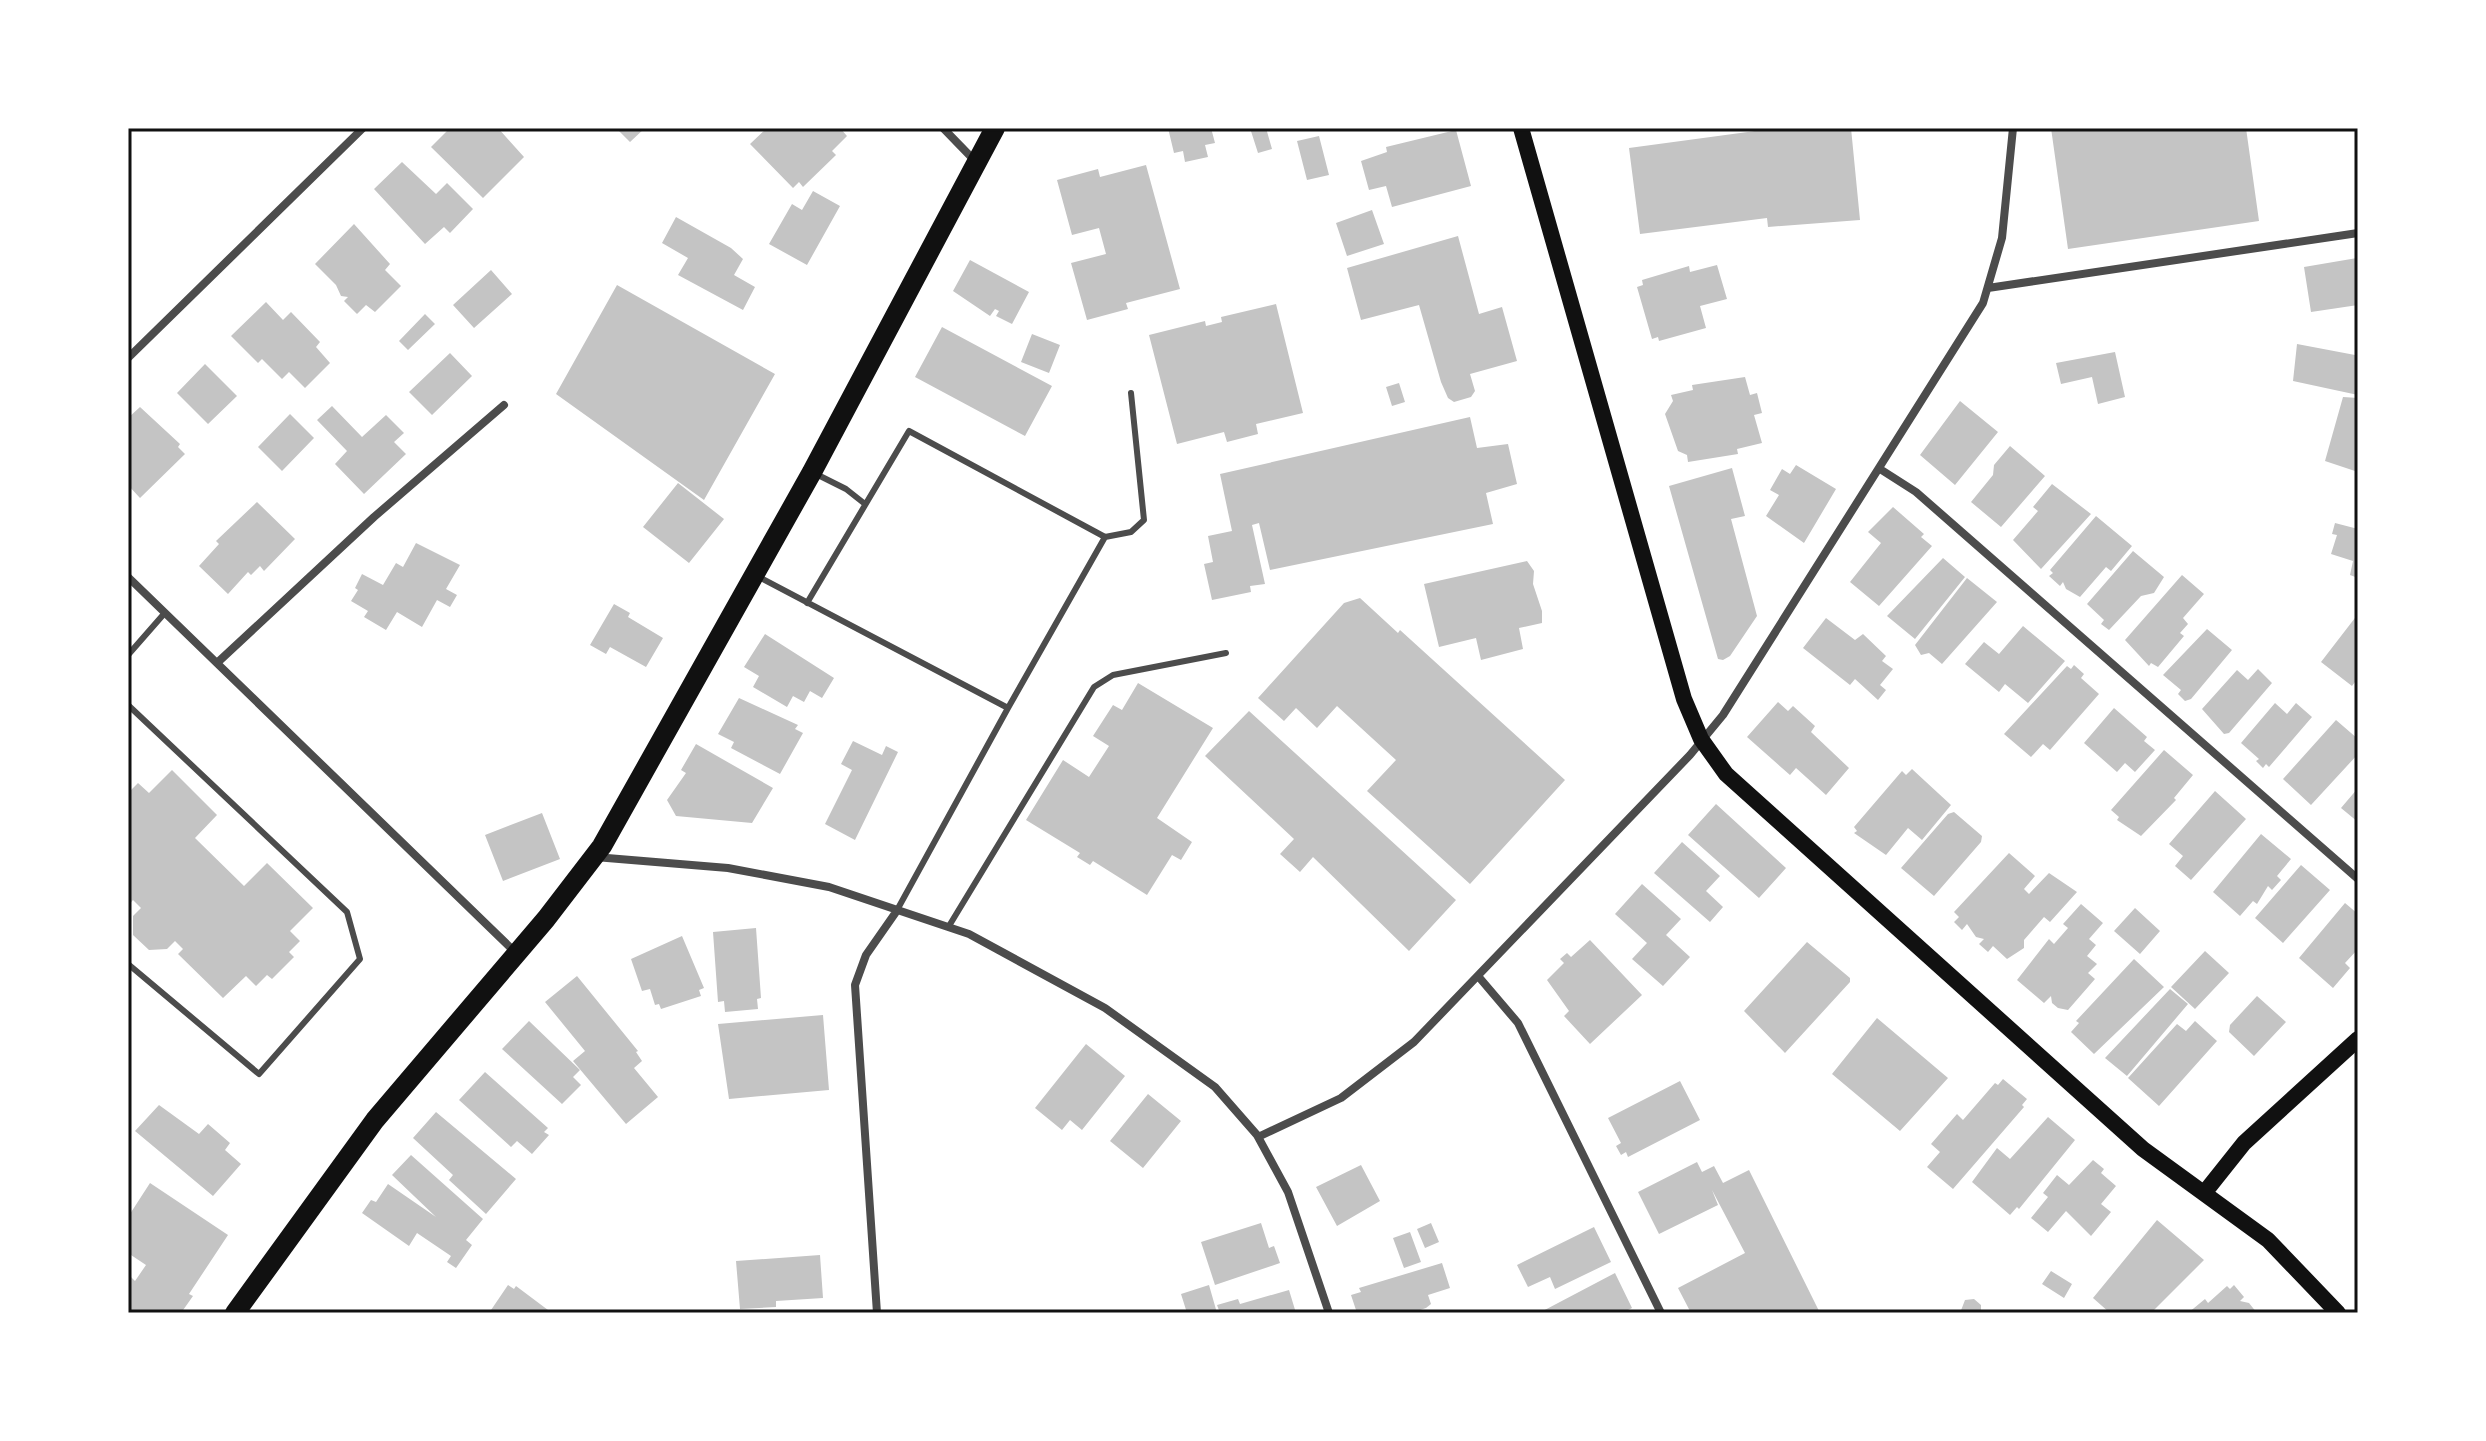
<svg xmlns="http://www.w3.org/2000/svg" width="2486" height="1441" viewBox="0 0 2486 1441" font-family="'Nunito Sans',sans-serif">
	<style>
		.building { fill: #c4c4c4 }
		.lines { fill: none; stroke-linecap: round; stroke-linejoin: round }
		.service { stroke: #4c4c4c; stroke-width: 6 }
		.minor { stroke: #4c4c4c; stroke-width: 8 }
		.secondary { stroke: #111; stroke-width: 16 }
		.primary { stroke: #111; stroke-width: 20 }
		.neatline { fill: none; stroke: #111; stroke-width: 3 }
	</style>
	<rect width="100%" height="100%" fill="#fff"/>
	<path class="building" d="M450 128H498L524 157 483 198 431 147Z
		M616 128H645L630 142Z
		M767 128H840L847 136 832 151 836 155 803 187 799 182 793 188 750 144Z
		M1168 128H1211L1215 143 1205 145 1208 157 1185 162 1183 151 1174 153Z
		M1250 128H1266L1272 149 1258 153Z
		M1755 128H1851L1860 220 1768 227 1767 218 1640 234 1629 148 1755 131Z
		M2051 128H2246L2259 221 2068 249Z
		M1456 130 1471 186 1392 207 1386 186 1369 190 1361 161 1387 152 1386 147Z
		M1319 136 1329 175 1307 180 1297 141Z
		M402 162 436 194 447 183 473 209 450 233 444 227 425 244 374 189Z
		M1146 165 1180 289 1126 303 1128 309 1087 320 1071 263 1106 254 1099 228 1072 235 1057 180 1098 169 1100 177Z
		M813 191 840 206 807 265 769 244 792 204 802 210Z
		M1372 210 1384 244 1347 256 1336 223Z
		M676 217 731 248 743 259 734 275 755 287 743 310 678 275 688 258 662 243Z
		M354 224 390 264 385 270 401 286 375 312 366 305 357 314 344 301 348 297 341 296 336 285 315 264Z
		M1458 236 1479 314 1502 307 1517 361 1470 374 1475 391 1471 397 1454 402 1448 398 1441 382 1419 305 1361 320 1347 268Z
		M2357 258 2358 305 2311 312 2304 267Z
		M970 260 1029 292 1012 324 996 316 999 311 995 309 990 316 953 291Z
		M1717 265 1727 299 1700 306 1706 328 1659 341 1658 337 1652 339 1637 287 1643 285 1642 280 1689 266 1690 272Z
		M491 270 512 294 474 328 453 305Z
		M617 285 775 374 704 500 556 394Z
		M266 302 283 320 291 312 320 342 316 347 330 363 305 388 289 372 282 379 262 359 258 363 231 336Z
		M1276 304 1303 413 1256 424 1258 434 1227 442 1224 432 1177 444 1149 335 1205 321 1206 326 1222 322 1221 317Z
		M425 314 435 324 408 350 399 341Z
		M942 327 1052 386 1025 436 915 377Z
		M1032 334 1060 345 1049 373 1021 362Z
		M2297 344 2355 355 2358 346V395L2293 381Z
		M2115 352 2125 397 2098 404 2092 377 2061 384 2056 363Z
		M450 353 472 376 432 415 409 392Z
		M205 364 237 396 208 424 177 393Z
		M1745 377 1750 395 1757 393 1762 413 1754 415 1762 443 1737 449 1738 454 1688 462 1687 455 1678 451 1665 414 1673 401 1671 395 1693 390 1692 385Z
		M1399 383 1405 402 1392 406 1386 387Z
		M2343 397 2358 398V472L2325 461Z
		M1960 401 1998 432 1955 485 1920 455Z
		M332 406 362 437 386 415 404 433 394 442 406 454 364 494 335 464 347 451 317 420Z
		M140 407 180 444 178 447 185 454 140 498 128 485V418Z
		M290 414 314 438 282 471 258 447Z
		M1470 417 1477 448 1508 444 1517 484 1486 493 1493 524 1270 570 1259 523 1252 525 1265 584 1250 586 1251 592 1212 600 1204 564 1213 562 1208 536 1232 531 1220 474Z
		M2010 446 2045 476 2001 527 1971 502 1993 475 1994 465Z
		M1796 465 1836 489 1804 543 1766 516 1779 495 1770 490 1782 469 1790 474Z
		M1732 468 1745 516 1731 519 1757 616 1730 656 1723 660 1718 659 1669 486Z
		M678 483 724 519 689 563 643 527Z
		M2052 484 2091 514 2041 569 2013 540 2038 511 2033 507Z
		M257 502 295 539 264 571 260 566 251 575 248 572 228 594 199 566 219 544 216 541Z
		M1893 507 1924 534 1921 537 1932 546 1879 606 1850 582 1881 543 1868 532Z
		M2096 516 2132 546 2111 571 2106 567 2080 597 2066 589 2063 582 2060 586 2049 576 2053 573 2050 570Z
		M2335 523 2358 529V578L2350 575 2353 561 2331 554 2337 535 2332 534Z
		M416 543 460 565 446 589 457 595 450 607 437 600 422 627 397 612 386 630 364 617 368 611 351 601 358 590 355 588 362 574 383 585 396 563 403 567Z
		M2133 551 2164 577 2154 593 2141 596 2109 630 2101 624 2104 620 2087 604Z
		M1943 558 1965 577 1915 639 1887 616Z
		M1527 561 1534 571 1533 584 1542 611V623L1519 628 1523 649 1481 660 1476 638 1439 647 1424 584Z
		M2182 575 2204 594 2183 618 2188 624 2180 633 2184 636 2158 667 2151 663 2149 666 2125 640Z
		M1967 578 1997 602 1942 664 1929 653 1921 655 1915 645Z
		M1360 598 1398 633 1400 630 1565 780 1470 884 1367 791 1396 760 1337 706 1317 728 1296 708 1284 721 1258 698 1344 603Z
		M614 604 630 613 628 617 663 638 646 667 610 647 606 654 590 645Z
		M2358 614V678L2352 686 2321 662Z
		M1826 618 1855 640 1863 634 1886 656 1882 661 1893 669 1880 685 1886 690 1878 700 1855 679 1850 685 1803 648Z
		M2023 626 2065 661 2028 703 2005 684 1999 692 1965 664 1984 642 1999 654Z
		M2207 629 2232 650 2191 699 2185 701 2178 694 2181 690 2163 675Z
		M765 634 834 678 822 698 810 691 804 702 793 696 787 707 753 687 759 676 744 667Z
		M2074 665 2084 674 2081 678 2099 694 2050 750 2043 744 2031 757 2004 734 2067 666 2071 669Z
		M2258 669 2272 683 2229 733 2224 734 2202 709 2237 670 2248 680Z
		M1138 683 1213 728 1157 818 1192 842 1181 860 1172 855 1147 895 1093 861 1090 865 1077 857 1080 853 1026 820 1063 760 1089 777 1109 746 1093 736 1113 705 1122 710Z
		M739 698 798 725 795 729 803 733 780 774 731 748 734 742 718 734Z
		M1778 702 1788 711 1793 706 1815 726 1811 732 1849 768 1826 795 1796 768 1790 775 1747 737Z
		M2275 703 2287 714 2296 703 2312 717 2269 767 2266 764 2263 768 2256 761 2259 759 2241 743Z
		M2114 708 2147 737 2144 741 2155 750 2135 772 2125 763 2117 772 2084 743Z
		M1249 711 1456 900 1409 951 1313 857 1300 872 1280 854 1294 839 1205 756Z
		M2336 720 2358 739V754L2311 805 2283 779Z
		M853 741 882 755 886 746 898 752 855 840 825 824 852 770 841 764Z
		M696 744 773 788 752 823 676 816 667 800 686 773 681 770Z
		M2164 750 2193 775 2174 798 2176 800 2141 836 2117 820 2119 817 2111 810Z
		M1912 769 1951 805 1922 840 1908 828 1886 855 1854 833 1857 831 1854 827 1902 771 1906 775Z
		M172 770 217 815 195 838 244 886 267 863 313 908 290 931 300 941 289 952 294 957 272 979 267 975 256 986 246 976 223 998 178 954 183 949 175 941 167 949 149 950 133 935V916L141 908 133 900 128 906V793L138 783 149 793Z
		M2358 788V822L2341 808Z
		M2215 791 2246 819 2191 880 2175 866 2183 856 2169 844Z
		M1716 804 1786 868 1759 898 1688 835Z
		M1954 812 1982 836 1981 842 1934 896 1901 868 1948 814Z
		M542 813 560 859 503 881 485 835Z
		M2261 834 2291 859 2277 876 2281 880 2272 890 2268 886 2257 904 2253 901 2240 916 2213 892Z
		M1682 842 1720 876 1706 891 1723 907 1710 922 1654 873Z
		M2009 853 2035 876 2024 889 2029 894 2049 873 2077 892 2050 922 2044 917 2024 940V948L2007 959 1993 946 1988 952 1979 944 1984 939 1976 937 1967 924 1962 930 1954 922 1959 917 1954 912Z
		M2301 865 2330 890 2283 943 2255 918Z
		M1642 884 1681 919 1666 935 1690 957 1663 986 1632 959 1647 943 1615 914Z
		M2345 903 2358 914V949L2345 963 2350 968 2333 988 2299 958Z
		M2081 904 2103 923 2089 939 2096 945 2087 956 2097 964 2088 973 2095 979 2068 1010 2058 1008 2052 1003 2051 996 2044 1003 2017 980 2049 939 2054 944 2068 928 2063 924Z
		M2135 908 2160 931 2140 954 2114 931Z
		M756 928 761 998 757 999 758 1009 725 1012 724 1001 718 1002 713 932Z
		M682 936 704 988 699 990 701 996 661 1009 659 1004 655 1005 650 989 642 991 631 959Z
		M1590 940 1642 995 1590 1044 1564 1016 1569 1011 1547 980 1564 963 1560 959 1567 953 1571 957Z
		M1807 942 1850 978V982L1785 1053 1744 1011Z
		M2205 951 2229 973 2195 1009 2171 987Z
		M2134 959 2164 987 2094 1054 2071 1032 2079 1023 2076 1021Z
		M577 976 638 1051 636 1052 642 1061 634 1068 658 1097 626 1124 573 1061 585 1051 545 1002Z
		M2170 989 2188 1004 2127 1076 2105 1058Z
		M2257 996 2286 1022 2254 1056 2229 1032 2230 1025Z
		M823 1015 829 1090 729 1099 718 1024Z
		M1877 1018 1948 1078 1900 1131 1832 1074Z
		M529 1021 580 1070 573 1077 581 1085 562 1104 502 1049Z
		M2195 1021 2217 1041 2159 1106 2128 1078 2177 1024 2186 1031Z
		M1086 1044 1125 1076 1082 1130 1070 1120 1062 1130 1035 1108Z
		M485 1072 548 1128 544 1132 549 1135 532 1154 517 1141 511 1147 459 1100Z
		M2003 1079 2027 1099 2022 1105 2024 1107 1953 1189 1927 1167 1940 1152 1931 1144 1957 1114 1963 1120 1995 1083 1998 1085Z
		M1680 1081 1700 1120 1628 1157 1626 1152 1621 1155 1616 1146 1621 1143 1608 1118Z
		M1148 1094 1181 1121 1143 1168 1110 1141Z
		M159 1105 199 1134 208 1124 230 1143 225 1150 241 1164 213 1196 135 1131Z
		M436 1112 516 1179 486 1214 449 1180 453 1175 413 1138Z
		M2048 1117 2075 1140 2019 1209 2017 1207 2010 1215 1972 1182 1997 1148 2010 1159Z
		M411 1155 483 1219 466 1240 472 1245 456 1268 447 1262 451 1256 417 1233 409 1246 362 1213 371 1200 376 1202 388 1184 436 1217 392 1175Z
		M2093 1160 2104 1169 2101 1173 2116 1186 2101 1204 2111 1212 2091 1236 2066 1211 2048 1232 2031 1218 2048 1197 2043 1193 2057 1175 2069 1185Z
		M1697 1162 1702 1172 1714 1166 1723 1183 1749 1170 1820 1313H1691L1678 1288 1745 1253 1712 1190 1718 1205 1659 1234 1638 1192Z
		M1361 1165 1380 1201 1337 1226 1316 1187Z
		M150 1183 228 1235 189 1294 193 1296 181 1313H128V1274L135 1281 146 1265 128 1253V1217Z
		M2157 1220 2204 1260 2152 1312 2110 1313 2093 1298Z
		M1261 1223 1269 1248 1274 1246 1280 1263 1215 1285 1201 1242Z
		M1431 1223 1439 1242 1425 1248 1417 1229Z
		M1594 1227 1611 1262 1555 1289 1550 1277 1528 1287 1517 1265Z
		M1410 1232 1421 1262 1404 1268 1393 1238Z
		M820 1255 823 1298 776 1301V1307L740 1309 736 1261Z
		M1442 1263 1450 1288 1428 1295 1431 1304 1426 1308 1411 1313H1357L1351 1295 1361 1292 1359 1288Z
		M2051 1271 2072 1284 2064 1298 2042 1284Z
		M1615 1273 1632 1308 1622 1313H1539Z
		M508 1285 514 1289 516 1286 552 1313H489Z
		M1209 1285 1217 1313H1187L1181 1294Z
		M2234 1285 2244 1297 2240 1301 2249 1303 2257 1313H2188L2205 1299 2208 1303 2227 1286 2230 1289Z
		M1289 1290 1296 1313H1220L1217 1305 1238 1299 1240 1304Z
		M1974 1299 1981 1305V1313H1960L1965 1300Z"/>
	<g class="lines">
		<path class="service" d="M814 473 846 489 865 504
			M757 576 1008 708 1105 537
			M807 603 909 431 1105 537 1131 532 1144 520 1131 393
			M128 655 163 615
			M128 705 347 912 360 959 259 1074 128 964
			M896 912 1008 708
			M949 926 1094 687 1113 675 1226 653"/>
		<path class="minor" d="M943 128 976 162
			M1988 288 2358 233
			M128 358 363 128
			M1880 469 1916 492 2358 879
			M128 577 515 952
			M217 663 374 517 504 405
			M595 857 728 868 829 887 969 934 1105 1008 1215 1087 1257 1135 1288 1192 1329 1313
			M1478 976 1518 1023 1661 1313
			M1258 1137 1341 1098 1414 1042 1690 755 1723 715 1983 303 2002 238 2013 128
			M877 1313 855 985 866 955 896 912"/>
		<path class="secondary" d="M1521 128 1684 699 1701 739 1726 774 2143 1149 2268 1240 2338 1313
			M2205 1192 2244 1143 2358 1039"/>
		<path class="primary" d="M235 1313 375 1120 546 919 602 846 812 472 995 128"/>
	</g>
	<rect width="2486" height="1441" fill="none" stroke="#ffffff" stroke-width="260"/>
	<rect x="130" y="130" width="2226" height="1181" class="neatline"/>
</svg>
